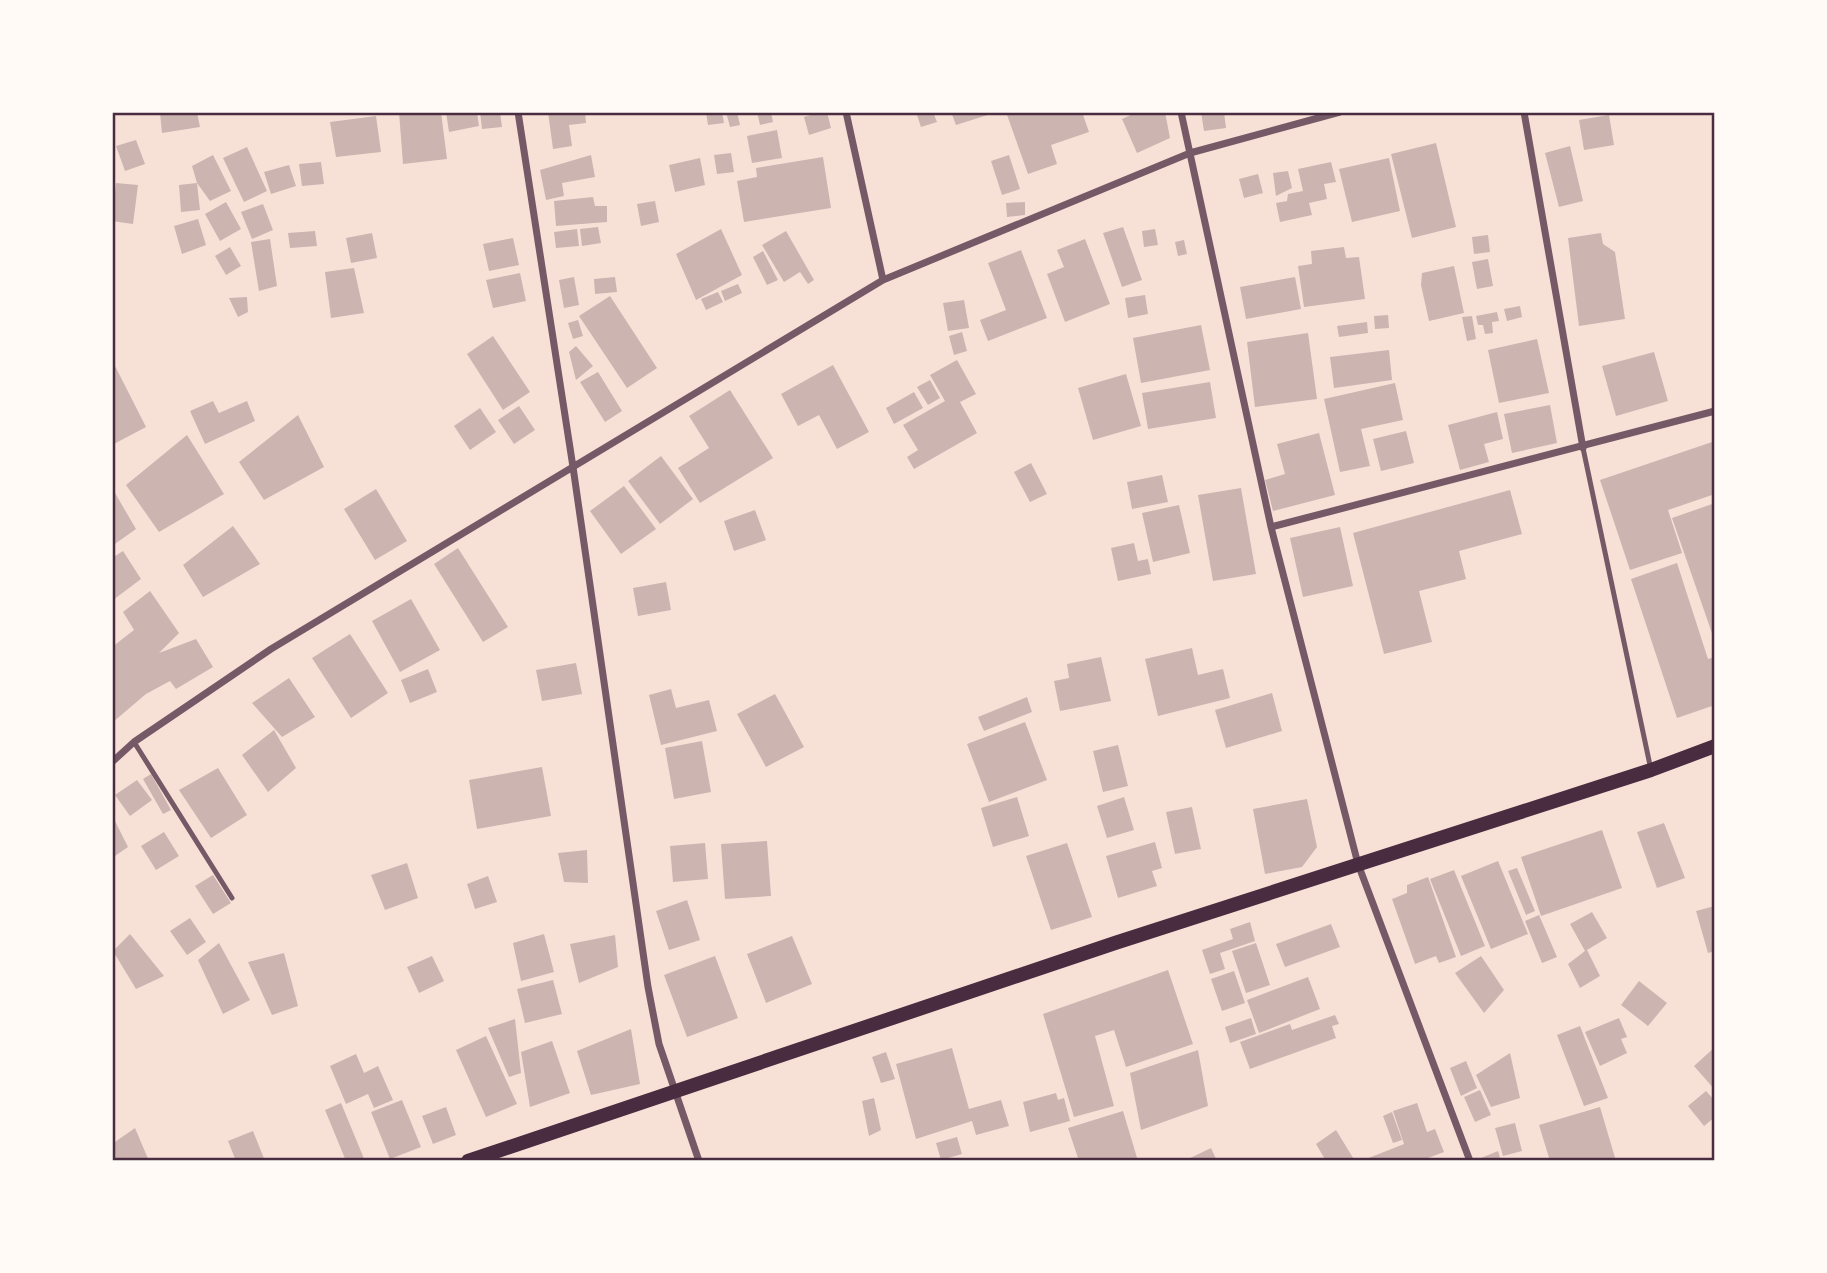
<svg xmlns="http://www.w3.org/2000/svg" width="1827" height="1273" viewBox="0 0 1827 1273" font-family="'Work Sans',sans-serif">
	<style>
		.building { fill: #ccb4b1 }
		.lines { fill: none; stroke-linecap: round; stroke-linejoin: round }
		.service { stroke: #755966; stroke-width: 5 }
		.minor { stroke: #755966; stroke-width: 7 }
		.secondary { stroke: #4a2c40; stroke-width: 14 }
		.neatline { fill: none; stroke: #4a2c40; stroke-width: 2.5 }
	</style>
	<rect width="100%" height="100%" fill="#f7e1d7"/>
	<path class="building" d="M197 112 200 127 162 133 160 113Z
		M399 112H441L447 159 403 164Z
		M446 112H477L479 126 449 132Z
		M480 112H500L502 127 482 129Z
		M548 112H585L586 123 569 125 572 146 553 149Z
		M706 112H722L724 123 708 125Z
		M726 112H737L740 125 730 127Z
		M757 112H771L773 122 760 125Z
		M820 112H827L831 128 809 135 804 117Z
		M916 112H933L937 122 921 127Z
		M951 112H994V113L956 125Z
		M1006 112H1082L1089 132 1051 145 1057 164 1028 174Z
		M1137 112H1165L1170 138 1137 153 1122 119Z
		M1201 112H1224L1226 128 1204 131Z
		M1609 115 1614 145 1584 150 1579 120Z
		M376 116 381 152 336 157 330 122Z
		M777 130 782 158 752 163 747 136Z
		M136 140 145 164 125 171 116 146Z
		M1436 143 1456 227 1412 238 1391 154Z
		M1570 146 1583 201 1559 207 1545 153Z
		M247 147 267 191 244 202 223 158Z
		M731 153 734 172 717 174 714 155Z
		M213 155 231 191 210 201 197 183 192 166Z
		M591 155 595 177 562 183 564 196 546 200 540 170Z
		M1009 155 1020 189 1002 195 991 161Z
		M823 157 831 208 744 222 737 181 757 177 756 168Z
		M700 158 705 185 675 192 669 165Z
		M1389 158 1400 211 1352 222 1339 169Z
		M321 162 324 184 302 186 299 164Z
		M1331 162 1336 182 1324 184 1327 199 1309 203 1312 215 1280 222 1276 203 1287 201 1288 194 1303 191 1298 169Z
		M289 165 296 186 271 194 264 172Z
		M1288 171 1292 188 1276 196 1273 173Z
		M1258 174 1263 193 1244 198 1239 179Z
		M116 183 138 185 133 224 112 221Z
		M197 183 200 210 181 212 179 185Z
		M593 197 595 206H607V222L556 226 554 201Z
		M655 201 659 222 641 226 637 204Z
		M226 202 241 229 220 241 205 214Z
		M1025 202V215L1007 217 1006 203Z
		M263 204 273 230 252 239 241 212Z
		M198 219 206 245 182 254 174 226Z
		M598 227 601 243 582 246 580 229Z
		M1123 227 1142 280 1122 287 1103 233Z
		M577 229 579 246 556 248 554 232Z
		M721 229 742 275 696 300 676 254Z
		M1155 229 1158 245 1144 247 1142 231Z
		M315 231 317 246 290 248 288 233Z
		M786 231 814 280 808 284 800 272 784 282 762 245Z
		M372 233 377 258 351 263 346 238Z
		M1601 233 1603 244 1615 252 1625 319 1579 326 1568 238Z
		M1488 235 1490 252 1474 254 1472 237Z
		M513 238 519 265 489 271 483 244Z
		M270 239 277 286 259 291 251 242Z
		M1085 239 1110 304 1065 322 1047 274 1064 267 1057 250Z
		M1184 240 1187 254 1178 256 1175 242Z
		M230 247 241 266 226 275 215 256Z
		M1344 247 1346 258 1359 257 1365 299 1304 307 1298 266 1312 264 1311 251Z
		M1021 250 1047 318 988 341 980 320 1006 310 988 263Z
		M763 251 778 280 767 285 753 257Z
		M1488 259 1493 286 1477 289 1472 262Z
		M1454 266 1464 313 1429 321 1421 285 1422 273Z
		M354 268 364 313 331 318 325 272Z
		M520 273 526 301 493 308 486 280Z
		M574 277 579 305 564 308 559 280Z
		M615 277 617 292 595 294 594 279Z
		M1295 277 1301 309 1246 319 1240 287Z
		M738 284 742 293 725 301 721 291Z
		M718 292 723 302 706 310 701 299Z
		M1145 295 1148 314 1128 318 1125 298Z
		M610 296 657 368 627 388 579 316Z
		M247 297 248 312 238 317 229 298Z
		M964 300 969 328 948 331 943 303Z
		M1520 306 1522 317 1507 321 1504 309Z
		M1497 312 1499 321 1492 322 1493 333 1485 334 1483 325H1478L1476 316Z
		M1388 315 1389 328 1375 329 1374 316Z
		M1472 316 1476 339 1467 341 1462 317Z
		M578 320 583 336 573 339 568 323Z
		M1367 322 1368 333 1339 337 1337 326Z
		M1201 325 1210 370 1141 383 1133 338Z
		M962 332 967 351 954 355 949 336Z
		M1308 333 1317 399 1255 407 1247 342Z
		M493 336 530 392 503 410 467 354Z
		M1537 339 1549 393 1499 403 1488 350Z
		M576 346 593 366 576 380 569 352Z
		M1389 350 1392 380 1334 388 1330 357Z
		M1654 352 1668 401 1616 416 1602 366Z
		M112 360 146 427 112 445Z
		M957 360 976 394 960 402 977 433 914 469 907 457 918 450 903 425 945 401 930 375Z
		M833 365 869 432 837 449 819 415 798 426 781 394Z
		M598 372 622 411 605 422 580 382Z
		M1126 374 1141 426 1093 440 1078 388Z
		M930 380 940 398 928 405 917 387Z
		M1210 382 1216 418 1148 429 1142 393Z
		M1395 383 1403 420 1361 429 1370 466 1340 472 1324 399Z
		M730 390 773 458 700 503 678 468 709 448 689 416Z
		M914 392 923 408 894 424 886 408Z
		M213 401 219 413 247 401 255 421 205 444 190 411Z
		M1550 405 1557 443 1512 453 1504 414Z
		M519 406 535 430 514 444 498 420Z
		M480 408 496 432 470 450 454 426Z
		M1497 412 1503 439 1484 444 1489 462 1460 470 1448 425Z
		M298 415 324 467 264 500 239 462Z
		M1406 431 1414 463 1381 471 1373 439Z
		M1319 433 1335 495 1273 511 1265 480 1285 474 1277 444Z
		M187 435 224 494 159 532 126 485Z
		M1715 441V494L1668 510 1682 553 1630 570 1600 480Z
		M661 456 693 499 660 524 628 481Z
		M1031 463 1047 494 1030 502 1014 472Z
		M1162 475 1168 502 1132 509 1127 482Z
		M624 486 656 529 621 554 590 511Z
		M1241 488 1256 574 1213 581 1198 495Z
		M376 489 407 541 375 560 344 509Z
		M1510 490 1522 534 1459 551 1466 579 1419 591 1432 642 1384 654 1353 533Z
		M115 493 136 529 112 546V494Z
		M1715 503V642L1672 518Z
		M1179 505 1190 553 1153 562 1142 513Z
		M755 510 766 540 734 551 724 521Z
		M233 526 260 564 203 597 183 565Z
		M1340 527 1353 586 1303 597 1290 538Z
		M1134 543 1138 561 1148 559 1151 574 1118 581 1111 548Z
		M458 548 508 627 483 642 434 564Z
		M123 551 141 579 113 600 112 558Z
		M1677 563 1708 659 1715 657V705L1677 718 1631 579Z
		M666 582 671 610 638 616 633 588Z
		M150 591 179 633 159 653 196 639 213 667 176 689 170 681 146 694 113 722 112 647 134 630 123 612Z
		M411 599 440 650 400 672 372 621Z
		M350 634 388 693 351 718 312 658Z
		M1192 648 1198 675 1223 669 1230 698 1158 716 1145 659Z
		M1101 657 1111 701 1060 711 1054 681 1069 678 1067 664Z
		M576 663 582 694 542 701 536 670Z
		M428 669 437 692 410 703 401 680Z
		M289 678 315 717 282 737 252 703Z
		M671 689 676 708 709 700 717 731 661 745 649 695Z
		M1272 693 1282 731 1226 748 1215 710Z
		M775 694 804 747 766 767 737 714Z
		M1027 697 1032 712 984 731 978 717Z
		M1025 722 1047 780 989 802 967 744Z
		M274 730 296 768 268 792 242 755Z
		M702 741 711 792 674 799 665 748Z
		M1118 745 1128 786 1103 792 1093 751Z
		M542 767 551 816 477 829 469 780Z
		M218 768 247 815 211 838 179 790Z
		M151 774 171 810 163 814 143 779Z
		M137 780 152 800 130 816 115 795Z
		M1017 797 1029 836 993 847 981 808Z
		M1124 797 1134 830 1107 838 1097 806Z
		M1307 799 1317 847 1302 867 1265 874 1253 809Z
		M1192 807 1201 849 1175 854 1166 812Z
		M112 815 128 847 112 858Z
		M1664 823 1685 878 1657 888 1637 832Z
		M1602 830 1622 888 1541 916 1521 857Z
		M164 832 179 856 156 870 141 846Z
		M767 841 771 896 725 899 721 844Z
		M1155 842 1162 868 1152 871 1157 886 1118 898 1106 856Z
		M705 843 708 879 673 882 670 846Z
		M1067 843 1092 917 1051 930 1026 856Z
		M587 850 588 883 564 882 558 853Z
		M1498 861 1528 934 1491 949 1461 876Z
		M407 863 418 898 385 910 371 875Z
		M1517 868 1535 911 1526 915 1508 871Z
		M1454 870 1485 946 1461 956 1430 879Z
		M213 875 231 903 213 914 195 886Z
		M488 876 497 902 475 909 467 884Z
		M1428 877 1456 957 1439 963 1436 956 1415 964 1392 899 1407 893V885Z
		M687 900 700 940 669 950 656 911Z
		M1715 906V951L1708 953 1696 911Z
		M1592 912 1607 938 1587 950 1600 976 1580 988 1568 964 1585 951 1570 924Z
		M1539 915 1557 957 1542 963 1525 921Z
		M190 918 206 942 187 955 170 931Z
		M1250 922 1255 941 1220 953 1225 969 1210 974 1202 950 1233 939 1230 929Z
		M1331 924 1340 947 1285 967 1276 944Z
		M130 934 164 976 136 989 113 951Z
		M544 934 554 972 521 981 513 943Z
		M615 935 618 967 579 983 570 944Z
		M792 936 812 984 766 1003 747 954Z
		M219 943 250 1000 223 1014 198 960Z
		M1256 943 1270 985 1246 993 1232 951Z
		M284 953 298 1006 272 1015 248 962Z
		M432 956 444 981 419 993 407 967Z
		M715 956 738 1018 687 1037 664 975Z
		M1481 956 1504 990 1484 1013 1455 973Z
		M1168 970 1193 1044 1126 1067 1114 1030 1095 1036 1114 1106 1074 1117 1043 1014Z
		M1234 971 1245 1003 1222 1011 1211 979Z
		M1308 977 1320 1009 1259 1033 1247 1000Z
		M553 980 562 1014 525 1023 517 989Z
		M1639 981 1667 1003 1648 1026 1621 1005Z
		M1335 1015 1339 1024 1332 1026 1336 1038 1250 1069 1240 1042 1290 1024 1292 1030Z
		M1251 1018 1256 1034 1230 1043 1225 1027Z
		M1619 1018 1627 1037 1621 1039 1627 1053 1600 1066 1585 1032Z
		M515 1019 521 1073 509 1077 488 1028Z
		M1580 1026 1608 1098 1584 1106 1557 1035Z
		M631 1029 640 1084 591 1095 577 1051Z
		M486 1036 517 1104 486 1117 456 1050Z
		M552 1041 570 1093 530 1107 521 1052Z
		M1715 1047V1090L1694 1066Z
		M952 1048 969 1109 1001 1100 1009 1126 976 1135 972 1121 916 1139 896 1064Z
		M1198 1050 1208 1106 1141 1130 1130 1073Z
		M886 1052 895 1079 881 1083 872 1057Z
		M1510 1053 1520 1098 1491 1107 1476 1075Z
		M356 1054 364 1073 378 1066 393 1100 374 1108 368 1094 346 1104 330 1066Z
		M1466 1061 1477 1088 1461 1096 1450 1068Z
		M1480 1090 1491 1115 1475 1122 1464 1097Z
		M1706 1091 1715 1101V1117L1704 1126 1688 1106Z
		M1056 1093 1058 1100 1064 1098 1070 1121 1030 1132 1023 1102Z
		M874 1098 881 1130 869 1136 862 1101Z
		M402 1100 421 1147 390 1159 371 1112Z
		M341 1103 365 1161H346L325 1110Z
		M1417 1103 1427 1132 1435 1129 1444 1152 1420 1161H1361L1404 1144 1393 1111Z
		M446 1107 456 1135 433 1144 422 1116Z
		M1600 1107 1616 1161H1550L1539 1125Z
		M1123 1111 1138 1161H1079L1068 1128Z
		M1392 1112 1402 1140 1393 1143 1383 1116Z
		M1515 1123 1522 1151 1503 1156 1495 1128Z
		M135 1128 149 1161H114L112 1144Z
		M1336 1130 1355 1161H1326L1316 1144Z
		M253 1131 265 1161H236L228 1141Z
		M957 1137 962 1154 941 1160 936 1143Z
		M1211 1148 1217 1161H1184Z
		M1498 1151 1501 1161H1482L1481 1158Z"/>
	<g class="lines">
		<path class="service" d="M1583 448 1651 770
			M134 742 232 898"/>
		<path class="minor" d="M518 112 573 467 648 987 659 1044 699 1161
			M846 112 883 280
			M1181 112 1271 527 1358 864 1470 1161
			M1524 112 1583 448
			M1271 527 1715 411
			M112 762 134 742 271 649 883 280 1190 153 1340 112"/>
		<path class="secondary" d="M468 1161 1115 943 1651 770 1715 746"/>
	</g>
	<rect width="1827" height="1273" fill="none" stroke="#fffaf5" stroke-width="228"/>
	<rect x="114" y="114" width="1599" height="1045" class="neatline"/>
</svg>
